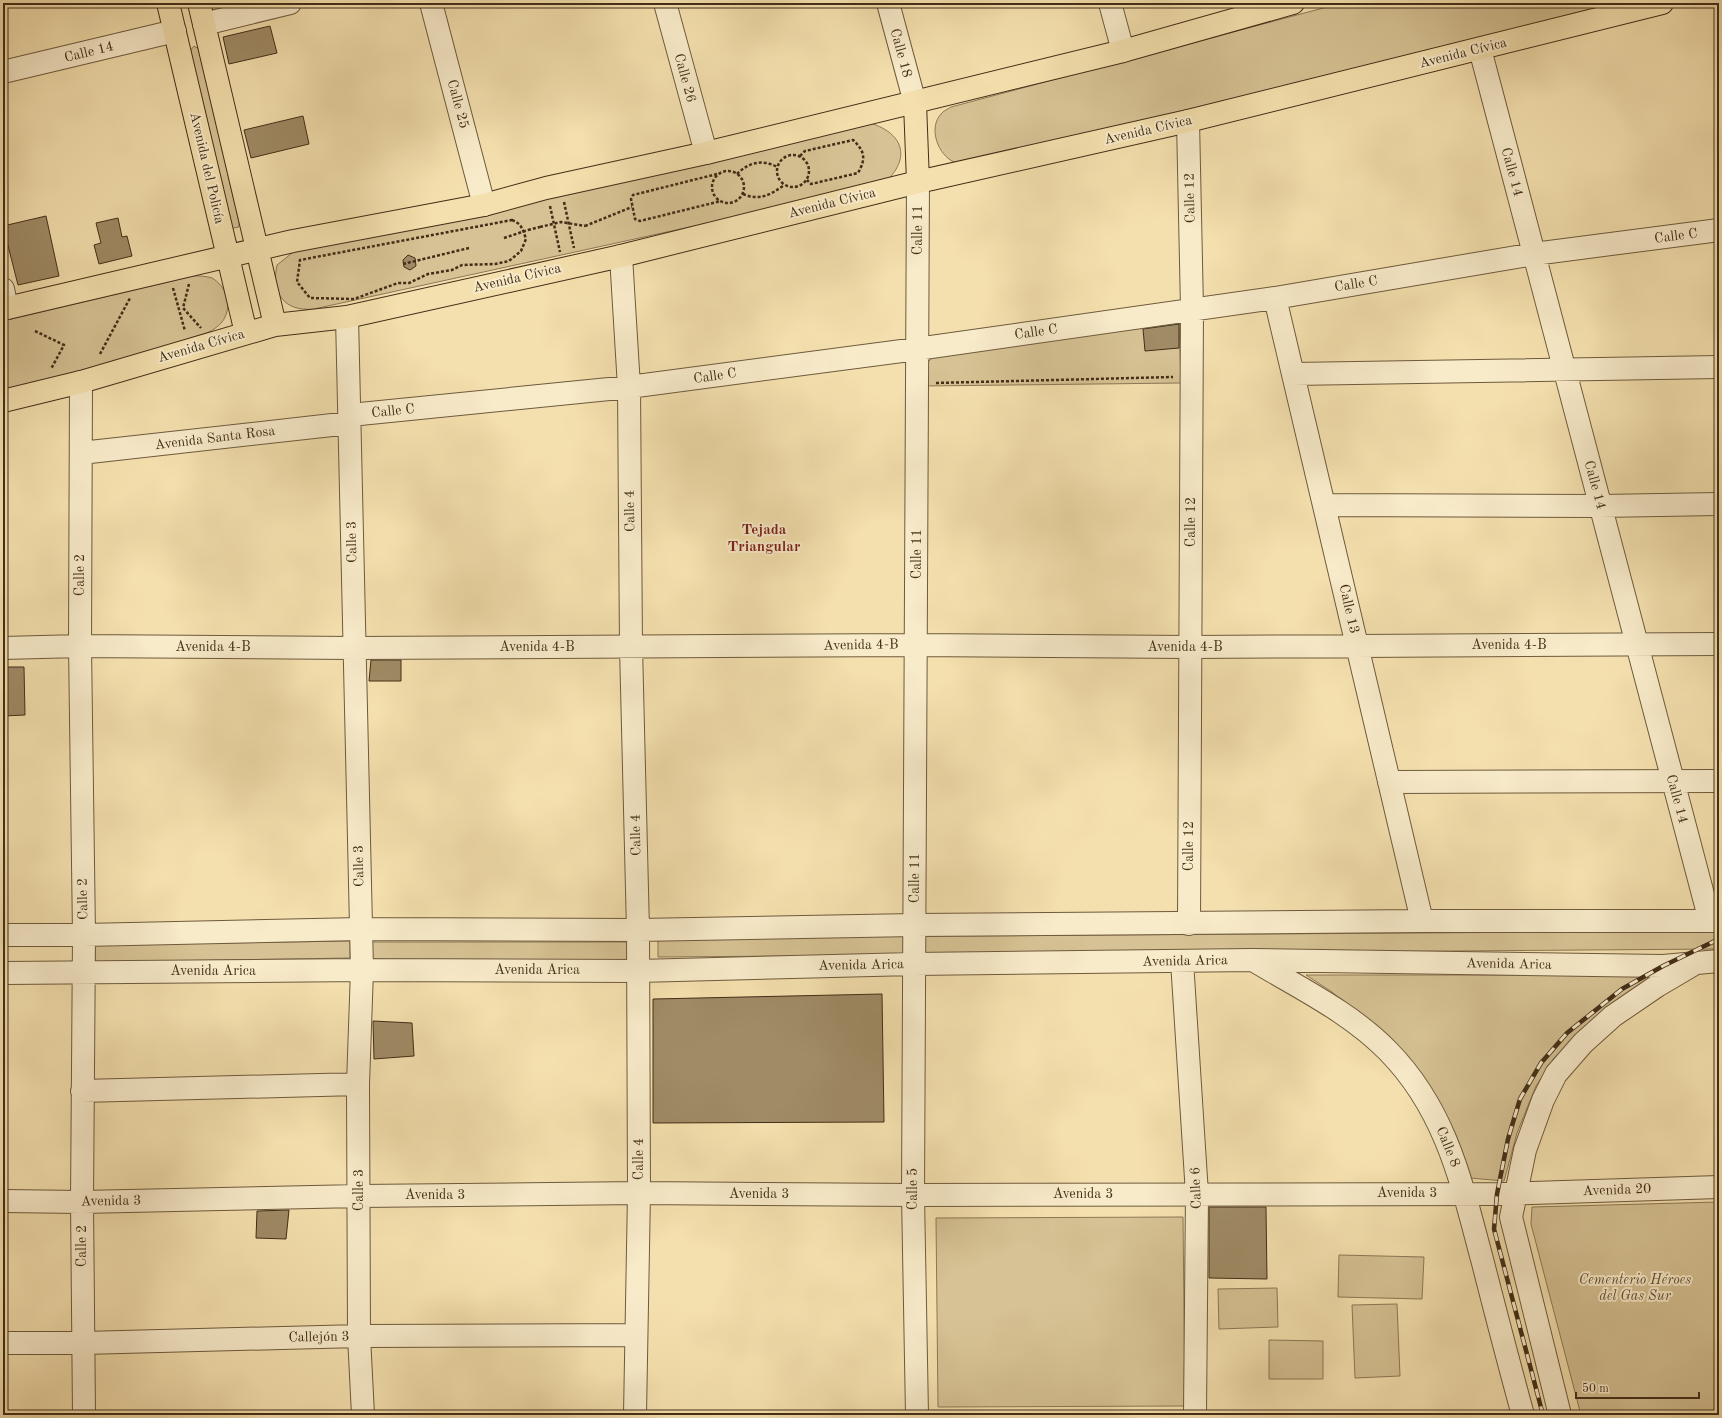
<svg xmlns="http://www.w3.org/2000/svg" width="1722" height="1418" viewBox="0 0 1722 1418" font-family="'Old Standard TT',serif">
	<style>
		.green { fill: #d6c294; stroke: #8c7856 }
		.building { fill: #9f8b66; stroke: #422e17 }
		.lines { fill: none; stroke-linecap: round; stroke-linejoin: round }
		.minor-casing { stroke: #6e5a3d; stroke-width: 24 }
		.major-casing { stroke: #422e17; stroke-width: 24 }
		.path { stroke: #422e17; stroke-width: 2.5; stroke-dasharray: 3 2; stroke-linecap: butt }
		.minor { stroke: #f8ebca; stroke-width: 22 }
		.major { stroke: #f4e0ae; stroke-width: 22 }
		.rail-casing { stroke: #422e17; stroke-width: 4.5 }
		.rail { stroke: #f8ebca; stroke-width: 3; stroke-dasharray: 9; stroke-linecap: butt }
		.path-bridge { stroke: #422e17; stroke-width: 2.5; stroke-dasharray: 3 2; stroke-linecap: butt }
		.labels { text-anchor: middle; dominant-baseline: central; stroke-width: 4; stroke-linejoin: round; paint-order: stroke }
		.street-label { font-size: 14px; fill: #422e17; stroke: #f8ebca }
		.park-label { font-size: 14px; font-style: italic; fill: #604c30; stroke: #f8ebca }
		.neighbourhood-label { font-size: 15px; font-weight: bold; fill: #7a1f14; stroke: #f8ebca }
	</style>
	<rect width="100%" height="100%" fill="#f4e0ae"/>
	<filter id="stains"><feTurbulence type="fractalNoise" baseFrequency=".005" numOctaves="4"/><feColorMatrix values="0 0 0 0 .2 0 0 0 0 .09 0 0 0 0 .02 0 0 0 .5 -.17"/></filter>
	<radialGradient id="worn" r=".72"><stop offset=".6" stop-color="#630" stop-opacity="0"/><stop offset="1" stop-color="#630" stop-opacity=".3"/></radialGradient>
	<path class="green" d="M1342 3H1615L1341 73 967 164C963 163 958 164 954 162 938 155 928 128 941 114 943 111 948 109 951 107Z
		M194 46 199 49 239 222V227L233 228 231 227 190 51Z
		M870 123C906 134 911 161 882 185L314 309C284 312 271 293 277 265L297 249Z
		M193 276C199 276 207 276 212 278 225 285 232 303 225 317 222 324 216 328 209 332L53 383 3 393V321Z
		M1179 322 1181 383 924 386 926 364 932 358 940 356Z
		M1719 931V949L658 957V938Z
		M350 941V958L95 962V945Z
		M367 942H631V960L367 959Z
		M1306 975H1657L1597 1015 1554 1058 1536 1086 1517 1133 1504 1181 1470 1178 1380 1032 1332 992Z
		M1719 1202V1415H1581L1531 1224 1532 1207Z
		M1183 1217 1185 1406 938 1407 936 1218Z
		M1339 1255 1424 1257 1422 1299 1338 1297Z
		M1277 1288 1278 1327 1219 1329 1218 1289Z
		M1397 1304 1400 1376 1355 1378 1352 1305Z
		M1269 1340 1323 1341V1379H1269Z"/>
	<path class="building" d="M270 26 277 53 229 64 223 37Z
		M303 116 309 144 251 158 244 130Z
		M46 216 59 276 18 285 3 226Z
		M118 218 122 237 127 236 132 256 99 264 94 245 101 243 96 223Z
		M408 255 415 258 416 266 410 270 404 267 403 260Z
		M1179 324V348L1145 351 1143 329Z
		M371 660H401V681H369Z
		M3 667H24L25 715 3 716Z
		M882 994 884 1122 653 1123V999Z
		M373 1021 412 1023 414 1056 374 1059Z
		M1209 1207H1266L1267 1279 1209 1278Z
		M289 1210 286 1239 256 1238 257 1211Z"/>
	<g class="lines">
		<defs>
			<path id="minor" d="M431 3 484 205
				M665 3 706 153
				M888 3 915 103
				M1110 3 1123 51
				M204 24 290 3
				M1480 49 1710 921
				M3 72 175 31
				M1188 121 1192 309 1189 924
				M621 256 629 387 631 647 638 930 639 1193 635 1415
				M3 289 7 308
				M1275 298 1422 921
				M347 317 362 970 358 1084 359 1336 363 1415
				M1293 374 1719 367
				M81 382 80 646 84 935 82 1202 84 1415
				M350 415 629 387 917 349 1275 298 1534 254 1719 230
				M81 453 350 423
				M1324 505 1600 506 1719 504
				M3 648 80 646 354 648 916 645 1190 647 1719 644
				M1389 782 1719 781
				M3 935H84L360 929 638 930 914 925 1422 921H1719
				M1253 960C1299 988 1350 1012 1388 1051 1447 1111 1462 1185 1483 1263 1496 1314 1509 1364 1523 1415
				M1182 961 1197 1194 1195 1415
				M3 973 362 970 638 971 913 964 1252 960 1663 966 1719 961
				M82 1091 358 1084
				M3 1201 82 1202 359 1196 639 1193 913 1195 1497 1194 1719 1187
				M3 1343H83L359 1336 635 1335
				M917 1415 913 1195 918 182
				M1560 1415 1511 1217 1525 1150 1543 1100 1556 1074 1583 1043 1613 1016 1657 986 1691 966"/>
			<path id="major" d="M168 3 246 333
				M199 3 275 325
				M915 103 918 182
				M3 309 293 241 484 205 546 188 706 153 1123 51 1293 3
				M3 401 81 382 275 325 347 317 621 256 918 182 1188 121 1662 3"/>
		</defs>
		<use href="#minor" class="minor-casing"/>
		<use href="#major" class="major-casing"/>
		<path class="path" d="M777 171a16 16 0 1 1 32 0a16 16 0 1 1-32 0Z
			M800 156 805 151 853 140C865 151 866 159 858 173L811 184 807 180
			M712 187a16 16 0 1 1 32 0a16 16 0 1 1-32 0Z
			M717 174 633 195 631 199 635 219 640 221 721 201
			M737 174C749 162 763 159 777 167
			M743 194C759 201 771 195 784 185
			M564 202 574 248
			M550 206 560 252
			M512 220C522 224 523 230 526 239L521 251 509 261 495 264 462 265 452 270 428 274 409 283H398L354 299 310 298 297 282 300 260Z
			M585 226 632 207
			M528 230 540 227
			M403 264 469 248
			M189 284 183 308 201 328
			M173 288 185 331
			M35 331 64 345 51 369
			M100 354 130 298
			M3 376 6 382
			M936 383 1173 377"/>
		<use href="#minor" class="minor"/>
		<use href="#major" class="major"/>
		<defs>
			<path id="rail" d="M1543 1415 1494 1229 1497 1194 1508 1139 1520 1099 1541 1063 1567 1033 1622 989 1663 966 1719 939"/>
		</defs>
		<use href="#rail" class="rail-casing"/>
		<use href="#rail" class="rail"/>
		<path class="path-bridge" d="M540 227 561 222 585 226
			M504 238 528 230"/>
	</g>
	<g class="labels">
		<g class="street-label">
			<text transform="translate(89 52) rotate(-14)">Calle 14</text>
			<text transform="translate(901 53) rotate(75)">Calle 18</text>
			<text transform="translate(1463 53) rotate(-14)">Avenida Cívica</text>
			<text transform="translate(685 78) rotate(75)">Calle 26</text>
			<text transform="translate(458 104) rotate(75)">Calle 25</text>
			<text transform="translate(1148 130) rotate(-13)">Avenida Cívica</text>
			<text transform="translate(207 168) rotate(77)">Avenida del Policía</text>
			<text transform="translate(1512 172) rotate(75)">Calle 14</text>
			<text transform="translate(1190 198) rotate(-91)">Calle 12</text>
			<text transform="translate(832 203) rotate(-14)">Avenida Cívica</text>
			<text transform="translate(918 230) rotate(-90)">Calle 11</text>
			<text transform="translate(1676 236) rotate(-7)">Calle C</text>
			<text transform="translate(517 278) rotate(-13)">Avenida Cívica</text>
			<text transform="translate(1356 284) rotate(-9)">Calle C</text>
			<text transform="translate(1036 332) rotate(-8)">Calle C</text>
			<text transform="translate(201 346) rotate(-16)">Avenida Cívica</text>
			<text transform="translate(715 376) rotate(-8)">Calle C</text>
			<text transform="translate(393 411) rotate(-6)">Calle C</text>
			<text transform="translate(215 438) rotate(-7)">Avenida Santa Rosa</text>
			<text transform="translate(1595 485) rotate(75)">Calle 14</text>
			<text transform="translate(630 511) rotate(-91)">Calle 4</text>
			<text transform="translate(1191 522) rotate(-90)">Calle 12</text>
			<text transform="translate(352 542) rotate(-91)">Calle 3</text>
			<text transform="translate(917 554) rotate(-90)">Calle 11</text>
			<text transform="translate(80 575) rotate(-90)">Calle 2</text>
			<text transform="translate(1349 609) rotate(77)">Calle 13</text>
			<text transform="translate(861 645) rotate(-1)">Avenida 4-B</text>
			<text x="1509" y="645">Avenida 4-B</text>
			<text x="213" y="647">Avenida 4-B</text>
			<text x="537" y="647">Avenida 4-B</text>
			<text x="1185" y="647">Avenida 4-B</text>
			<text transform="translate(1677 799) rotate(75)">Calle 14</text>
			<text transform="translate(636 835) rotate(-91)">Calle 4</text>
			<text transform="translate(1189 846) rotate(-90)">Calle 12</text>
			<text transform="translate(359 866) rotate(-91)">Calle 3</text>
			<text transform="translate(915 878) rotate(-90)">Calle 11</text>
			<text transform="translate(83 899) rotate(-91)">Calle 2</text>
			<text transform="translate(1185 961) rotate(-1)">Avenida Arica</text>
			<text transform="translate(1509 964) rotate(1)">Avenida Arica</text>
			<text transform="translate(861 965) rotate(-1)">Avenida Arica</text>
			<text x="537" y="970">Avenida Arica</text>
			<text x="213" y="971">Avenida Arica</text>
			<text transform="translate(1448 1147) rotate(68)">Calle 8</text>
			<text transform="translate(639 1159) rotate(-90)">Calle 4</text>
			<text transform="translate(1196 1188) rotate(-92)">Calle 6</text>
			<text transform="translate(913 1189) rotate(-90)">Calle 5</text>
			<text transform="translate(359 1190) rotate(-90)">Calle 3</text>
			<text transform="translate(1617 1190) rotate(-2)">Avenida 20</text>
			<text x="1407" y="1193">Avenida 3</text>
			<text x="759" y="1194">Avenida 3</text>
			<text x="1083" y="1194">Avenida 3</text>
			<text x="435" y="1195">Avenida 3</text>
			<text transform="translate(111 1201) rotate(-1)">Avenida 3</text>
			<text transform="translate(82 1246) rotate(-90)">Calle 2</text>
			<text transform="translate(319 1337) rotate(-1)">Callejón 3</text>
		</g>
		<g class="park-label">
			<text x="1635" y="1280">Cementerio Héroes<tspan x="1635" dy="16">del Gas Sur</tspan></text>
		</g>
		<g class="neighbourhood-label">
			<text x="764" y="530">Tejada<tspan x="764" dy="17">Triangular</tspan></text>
		</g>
	</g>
	<rect width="1722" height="1418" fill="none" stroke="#f4e0ae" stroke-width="16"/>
	<rect x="4" y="4" width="1714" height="1410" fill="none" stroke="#422e17" stroke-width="2"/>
	<rect x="8" y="8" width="1706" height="1402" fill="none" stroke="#422e17"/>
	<path d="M1576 1392v6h123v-6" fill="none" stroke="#422e17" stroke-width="2"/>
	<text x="1582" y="1392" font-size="12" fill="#422e17" stroke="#f8ebca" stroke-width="3" paint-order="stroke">50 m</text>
	<rect width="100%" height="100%" filter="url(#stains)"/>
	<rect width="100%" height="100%" fill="url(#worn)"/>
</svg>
